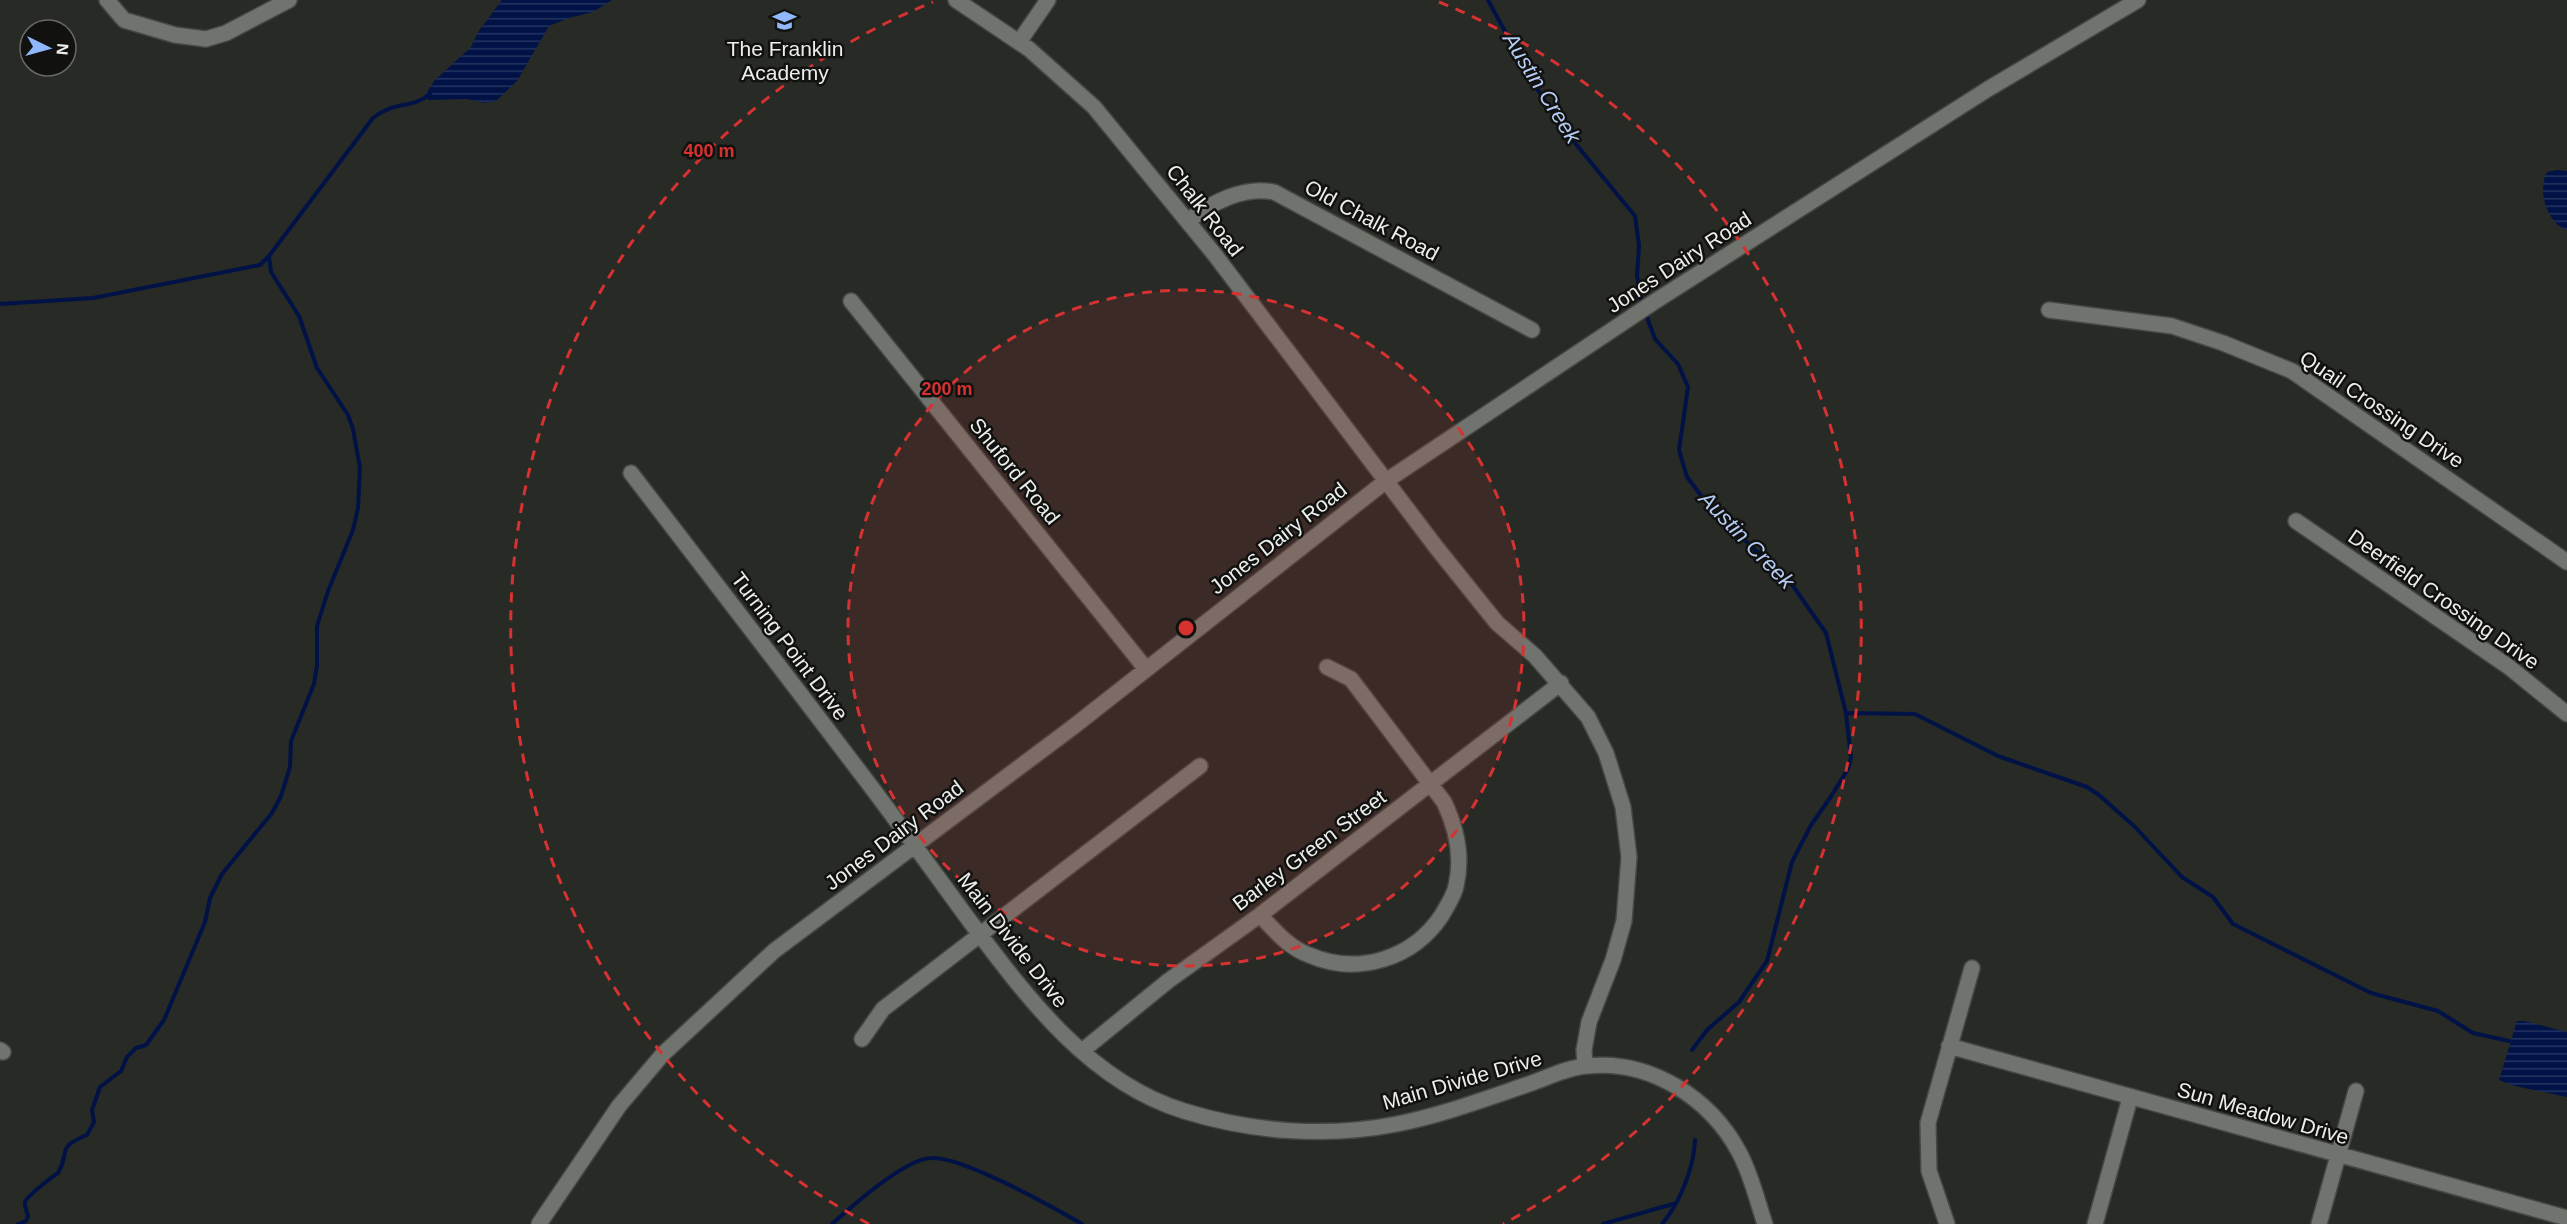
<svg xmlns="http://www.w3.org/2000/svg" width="2567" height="1224" viewBox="0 0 2567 1224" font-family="Arial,sans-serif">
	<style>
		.water { fill: url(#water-rules) }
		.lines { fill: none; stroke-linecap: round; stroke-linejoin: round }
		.stream { stroke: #001246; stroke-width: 4 }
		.minor-casing { stroke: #454843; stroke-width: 18 }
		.minor { stroke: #71746e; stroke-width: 15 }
		.ring { fill: none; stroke: #d73232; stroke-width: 3; stroke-dasharray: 10 8 }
		.labels { text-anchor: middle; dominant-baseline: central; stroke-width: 5; stroke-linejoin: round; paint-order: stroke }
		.poi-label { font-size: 21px; fill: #eceeeb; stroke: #111210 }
		.street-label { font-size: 21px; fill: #eceeeb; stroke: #111210 }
		.water-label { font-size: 22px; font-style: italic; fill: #b5ccf5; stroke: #111210 }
		.centre { fill: #d73232; stroke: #111210; stroke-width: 3 }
		.ring-label { font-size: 18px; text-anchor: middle; font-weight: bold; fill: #d73232; stroke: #111210; stroke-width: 5; stroke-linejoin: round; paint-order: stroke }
	</style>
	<defs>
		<pattern id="water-rules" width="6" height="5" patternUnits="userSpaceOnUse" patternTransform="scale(1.5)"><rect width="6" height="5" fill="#001246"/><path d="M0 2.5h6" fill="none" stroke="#253561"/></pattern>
	</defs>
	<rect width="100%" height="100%" fill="#272a25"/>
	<path class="water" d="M502 0H612L593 12 569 18 549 26 517 81 496 101 484 103 466 99 428 100 426 94 434 81 471 47 478 32Z
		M2557 170 2567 171V230C2547 223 2537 190 2547 172Z
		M2517 1021H2524L2567 1032V1097L2515 1086 2499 1080Z"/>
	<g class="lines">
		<path class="stream" d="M1488 0 1529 76 1561 126 1635 216 1639 245 1637 276 1642 305
			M0 304 93 298 260 265 269 256 373 118C393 101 412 109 430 94
			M1645 312 1655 339 1678 364 1688 387 1679 450 1687 477 1709 506 1793 586 1826 633 1846 713 1851 758 1848 769 1830 798 1811 825 1792 862 1767 961 1739 1002 1707 1030 1692 1050
			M1846 713 1915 714 1998 756 2087 787 2099 795 2135 827 2182 877 2213 897 2233 924 2371 993 2438 1011 2473 1033 2509 1041
			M18 1224 26 1221 28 1216C27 1212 24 1206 25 1202 26 1197 53 1176 58 1173 71 1151 55 1148 87 1135L94 1122 92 1110 100 1087 121 1071 127 1057 136 1048 146 1045 164 1020 205 922 210 898 222 874 272 813 281 796 290 767 291 741 314 684 317 665V626L328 591 353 530 358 508 360 468 353 429 348 415 317 368 299 316 271 272 269 256
			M832 1224C852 1206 905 1159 931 1158 962 1156 1053 1207 1082 1224
			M1603 1224 1673 1204
			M1662 1224C1680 1203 1694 1167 1695 1140"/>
		<defs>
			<path id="minor" d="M107 0 124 20 175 35 206 39 226 33 289 0
				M956 0 1029 49 1094 107 1215 255 1436 547 1497 623 1535 656 1588 717 1606 753 1623 807 1629 857 1624 921 1613 960 1589 1022 1584 1050 1585 1065
				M1019 42 1048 0
				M1188 221C1212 202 1244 186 1274 192L1532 330
				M851 301 1146 669
				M2049 310 2172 326 2223 343 2292 371 2567 562
				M631 473C711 577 790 680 869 784 903 829 936 875 969 920 1026 996 1089 1082 1184 1111 1252 1132 1326 1138 1397 1124 1442 1115 1485 1099 1529 1084 1547 1078 1568 1067 1587 1066 1650 1059 1710 1098 1739 1152 1751 1174 1757 1200 1765 1224
				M2296 521 2509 667 2567 714
				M1260 915C1274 930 1289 948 1309 955 1358 976 1413 959 1442 915 1447 906 1454 896 1456 886 1463 856 1457 829 1444 802L1351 679 1327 667
				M862 1039 883 1009 1200 766
				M1949 1046 2567 1218
				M0 1050 3 1052
				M1082 1051 1168 981 1260 915 1561 683
				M539 1224 619 1106 663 1054 774 951 1073 727 1386 481 1654 302 1988 89 2138 0
				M1947 1224 1929 1171 1928 1123 1972 968
				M2095 1224 2130 1098
				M2319 1224 2356 1091"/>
		</defs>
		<use href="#minor" class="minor-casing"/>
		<use href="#minor" class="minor"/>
	</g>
	<circle cx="1186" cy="628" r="338" fill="#d73232" fill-opacity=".12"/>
	<g class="ring">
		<circle cx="1186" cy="628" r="338"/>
		<path d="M869 1224A675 675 0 0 1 933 2M1439 2A675 675 0 0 1 1503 1224"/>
	</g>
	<defs>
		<symbol id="school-bare" viewBox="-9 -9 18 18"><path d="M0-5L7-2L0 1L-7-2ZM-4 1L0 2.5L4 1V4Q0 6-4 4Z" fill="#91b8fd" stroke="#111210" stroke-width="2.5" paint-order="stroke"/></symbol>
	</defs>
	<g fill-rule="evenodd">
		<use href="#school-bare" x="768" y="4" width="33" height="33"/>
	</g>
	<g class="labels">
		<g class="poi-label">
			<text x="785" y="48">The Franklin<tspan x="785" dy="24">Academy</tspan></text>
		</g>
		<g class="street-label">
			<text transform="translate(1205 210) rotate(52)">Chalk Road</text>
			<text transform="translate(1372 220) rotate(28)">Old Chalk Road</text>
			<text transform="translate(1679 262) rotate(-33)">Jones Dairy Road</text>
			<text transform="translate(2382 409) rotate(34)">Quail Crossing Drive</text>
			<text transform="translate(1015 471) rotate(51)">Shuford Road</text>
			<text transform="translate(1278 538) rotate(-38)">Jones Dairy Road</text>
			<text transform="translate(2444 599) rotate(35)">Deerfield Crossing Drive</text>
			<text transform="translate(790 646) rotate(53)">Turning Point Drive</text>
			<text transform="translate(894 835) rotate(-37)">Jones Dairy Road</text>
			<text transform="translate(1309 850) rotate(-37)">Barley Green Street</text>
			<text transform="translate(1013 940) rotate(52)">Main Divide Drive</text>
			<text transform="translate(1462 1080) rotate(-16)">Main Divide Drive</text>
			<text transform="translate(2263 1113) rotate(16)">Sun Meadow Drive</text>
		</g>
		<g class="water-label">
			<text transform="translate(1542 88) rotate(58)">Austin Creek</text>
			<text transform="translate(1747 540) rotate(46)">Austin Creek</text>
		</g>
	</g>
	<circle cx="1186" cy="628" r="9" class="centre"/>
	<g class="ring-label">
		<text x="709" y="157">400 m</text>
		<text x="947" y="395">200 m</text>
	</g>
	<g transform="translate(48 48) rotate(95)"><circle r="28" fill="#111210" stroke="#696a68" stroke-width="1.5"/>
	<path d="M0-4.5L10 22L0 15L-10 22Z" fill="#91b8fd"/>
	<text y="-9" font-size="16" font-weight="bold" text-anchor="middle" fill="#eceeeb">N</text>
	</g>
</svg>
